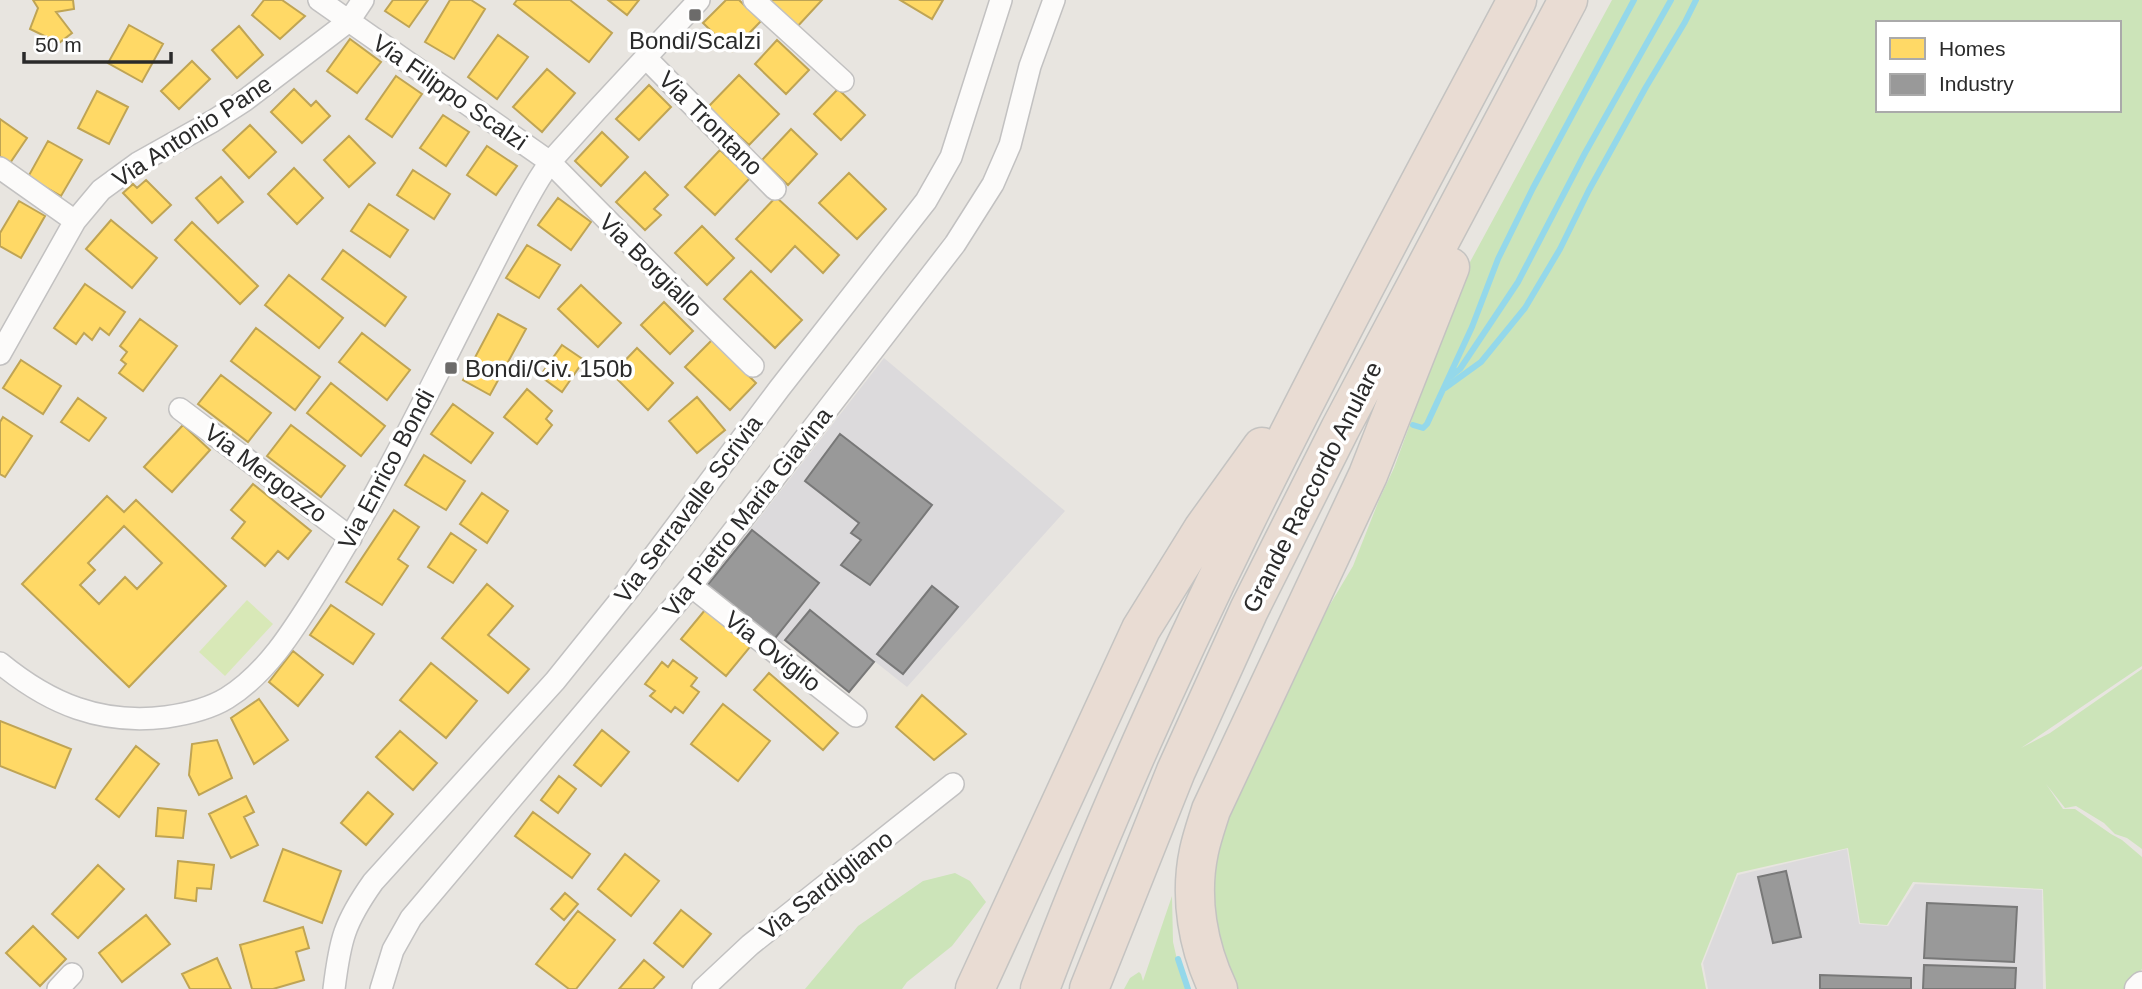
<svg xmlns="http://www.w3.org/2000/svg" width="2142" height="989" viewBox="0 0 2142 989" font-family="Helvetica,sans-serif">
	<style>
		.industrial { fill: #dcdadc }
		.green { fill: #cce4b9; fill-rule: evenodd }
		.pitch { fill: #d8e8b7 }
		.homes { fill: #ffd966; stroke: #bfa454; stroke-width: 2; fill-rule: evenodd }
		.industry { fill: #999; stroke: #787878; stroke-width: 2 }
		.lines { fill: none; stroke-linecap: round; stroke-linejoin: round }
		.stream { stroke: #94d8ea; stroke-width: 6 }
		.minor-casing { stroke: #c2c1c1; stroke-width: 24 }
		.tertiary-casing { stroke: #c2c1c1; stroke-width: 29 }
		.motorway-casing { stroke: #c4c3c1; stroke-width: 41 }
		.minor { stroke: #fcfbfa; stroke-width: 21 }
		.tertiary { stroke: #fcfbfa; stroke-width: 26 }
		.motorway { stroke: #e9dcd3; stroke-width: 38 }
		.poi-dot { fill: #6c6b6a; stroke: #fff; stroke-width: 2.5 }
		.labels { text-anchor: middle; dominant-baseline: central; stroke-width: 7; stroke-linejoin: round; paint-order: stroke }
		.poi-label { font-size: 24px; fill: #2a2a2a; stroke: #fff }
		.street-label { font-size: 24px; fill: #2a2a2a; stroke: #fff }
	</style>
	<rect width="100%" height="100%" fill="#e8e5e0"/>
	<path class="industrial" d="M884 358 1065 511 907 687 810 610 781 644 708 584Z
		M1847 849 1859 924 1888 926 1915 884 2042 890 2043 989H1708L1703 963 1738 875Z"/>
	<path class="green" d="M1612 0H2142V666L2021 748 2050 733 2142 669V849L2127 838 2115 834 2104 823 2076 806 2065 808 2046 784 2063 809H2075L2111 834 2122 840 2142 857V969L2124 989H2046L2043 889 1913 882 1887 925 1860 923 1848 848 1737 873 1701 964 1706 989H1230L1206 880 1214 847 1294 665 1353 566 1379 500 1394 468 1417 405 1431 352 1470 262ZM1878 23H2119V110H1878Z
		M955 873 970 881 986 902 952 946 907 982 902 989H805L858 926 923 881Z
		M1172 896 1173 942 1179 968 1187 989H1124L1130 978 1139 972 1141 974 1143 981Z"/>
	<path class="pitch" d="M247 600 273 624 225 676 199 652Z"/>
	<path class="homes" d="M33 0H73L74 9 56 12 72 33 59 43 30 29 38 8Z
		M264 0H282L305 16 280 39 252 15Z
		M393 0H428L409 27 385 11Z
		M450 0H471L485 9 454 59 425 42Z
		M517 0H570L612 33 589 62 514 4Z
		M608 0H639L627 15Z
		M726 0H739L761 21 732 51 703 23Z
		M765 0H822L796 28Z
		M900 0H943L932 19Z
		M129 25 163 44 142 82 108 63Z
		M239 26 263 55 237 78 212 50Z
		M498 35 528 57 497 99 468 77Z
		M350 39 381 62 357 93 327 71Z
		M777 40 809 70 786 94 755 64Z
		M192 61 210 79 179 109 161 91Z
		M547 69 575 93 542 132 513 107Z
		M739 75 779 114 749 145 708 107Z
		M396 76 422 94 392 137 366 119Z
		M649 85 671 107 639 140 616 119Z
		M294 89 311 106 316 101 330 116 302 143 271 112Z
		M838 89 865 115 841 140 814 114Z
		M97 91 128 107 109 144 78 128Z
		M443 115 469 132 446 166 420 148Z
		M0 119 27 138 10 163 0 156Z
		M250 125 276 152 249 178 223 150Z
		M791 129 817 154 788 185 762 160Z
		M602 132 628 157 601 186 575 161Z
		M349 136 375 163 349 187 324 160Z
		M48 141 82 160 61 196 28 177Z
		M487 146 517 166 496 195 467 175Z
		M720 150 750 178 715 215 685 187Z
		M294 168 323 198 297 224 268 194Z
		M413 170 450 194 434 219 397 195Z
		M645 172 668 195 654 209 661 215 645 230 616 202Z
		M849 173 886 209 857 239 819 203Z
		M221 177 243 202 218 223 196 198Z
		M146 180 171 205 152 223 123 193 133 184 137 188Z
		M776 197 839 255 823 273 795 246 771 272 736 239Z
		M558 198 591 222 571 250 538 225Z
		M19 201 45 216 21 258 0 246V233Z
		M369 204 408 230 390 257 351 231Z
		M111 220 157 258 132 288 86 249Z
		M192 222 258 286 240 304 175 240Z
		M702 226 734 258 707 285 675 253Z
		M527 245 560 265 539 298 506 278Z
		M343 250 406 297 385 326 322 279Z
		M751 271 802 320 775 348 724 299Z
		M289 275 343 318 319 348 265 305Z
		M85 284 125 312 109 335 100 328 92 340 84 333 76 344 54 328Z
		M581 285 621 323 598 347 558 309Z
		M664 302 693 331 670 354 641 325Z
		M498 314 526 329 490 395 463 380Z
		M140 319 177 346 143 391 119 373 126 364 121 360 127 352 120 346Z
		M256 328 320 377 295 410 231 361Z
		M362 333 410 370 387 400 339 362Z
		M712 340 756 383 730 410 685 367Z
		M562 345 584 360 562 392 540 376Z
		M637 348 673 383 648 410 612 374Z
		M21 360 61 386 43 414 3 388Z
		M221 375 271 413 248 442 198 404Z
		M331 383 385 426 361 456 307 413Z
		M527 389 552 411 546 419 552 425 537 444 504 417Z
		M697 397 725 430 697 453 669 421Z
		M78 398 106 418 89 441 61 422Z
		M453 404 493 433 471 463 431 434Z
		M3 417 32 436 5 477 0 474V422Z
		M183 425 210 450 172 492 144 467Z
		M291 425 345 466 321 497 267 456Z
		M424 455 465 481 446 510 405 485Z
		M253 484 311 531 288 559 278 551 265 566 232 538 245 522 231 510Z
		M482 493 508 511 487 543 460 524Z
		M107 496 124 512 136 500 226 586 129 687 22 584ZM124 526 162 563 137 589 125 577 99 604 80 585 95 570 88 563Z
		M394 510 419 527 398 559 408 566 382 605 346 582Z
		M451 533 476 550 453 583 428 567Z
		M487 584 513 606 488 635 529 669 508 693 442 638Z
		M331 605 374 634 353 664 310 635Z
		M705 610 750 647 726 676 681 639Z
		M293 651 323 675 298 706 269 682Z
		M673 660 697 678 691 686 699 692 683 713 675 707 671 712 650 696 655 691 645 684 662 662 668 667Z
		M431 663 477 701 446 738 400 700Z
		M769 673 838 733 823 750 754 690Z
		M922 695 966 734 934 760 896 727Z
		M259 699 288 740 254 764 231 718Z
		M723 704 770 741 738 781 691 744Z
		M0 721 71 749 55 788 0 766Z
		M602 730 629 752 601 786 574 765Z
		M400 731 437 763 413 790 376 757Z
		M217 740 232 778 199 795 189 775 192 744Z
		M136 746 159 764 119 817 96 799Z
		M559 776 576 789 558 813 541 800Z
		M368 792 393 814 366 845 341 823Z
		M246 796 254 812 244 817 258 845 231 858 209 814Z
		M158 808 186 811 183 838 156 836Z
		M533 812 590 854 572 878 515 836Z
		M283 849 341 871 322 923 264 901Z
		M625 854 659 881 631 916 598 889Z
		M178 861 214 865 211 889 197 888 196 901 175 898Z
		M98 865 124 889 78 938 52 914Z
		M565 893 578 904 564 920 551 909Z
		M681 910 711 934 683 967 654 943Z
		M578 911 615 940 576 989H569L536 964Z
		M146 915 170 944 122 982 99 953Z
		M33 926 66 959 40 986 6 953Z
		M303 927 309 948 296 952 304 980 273 989H252L240 945Z
		M217 958 231 989H190L182 974Z
		M644 960 664 977 653 989H619Z"/>
	<path class="industry" d="M840 434 932 505 870 585 841 565 861 540 851 533 859 523 805 481Z
		M752 530 819 583 772 642 705 588Z
		M932 586 958 607 903 674 877 654Z
		M810 610 874 662 849 692 785 640Z
		M1786 871 1801 937 1773 943 1758 877Z
		M1927 903 2017 907 2014 962 1924 958Z
		M1924 965 2016 968 2015 989H1923Z
		M1820 975 1911 978V989H1820Z"/>
	<g class="lines">
		<path class="stream" d="M1450 377 1460 369 1518 282 1585 153 1671 0
			M1445 388 1481 362 1525 308 1560 249 1589 190 1646 87 1685 22 1696 0
			M1413 425 1423 428 1427 424 1472 327 1498 259 1533 188 1634 0
			M1178 959 1188 989"/>
		<defs>
			<path id="minor" d="M319 0 550 162 698 312 753 366
				M754 0 843 81
				M646 58 775 189
				M0 168 75 221
				M0 354 75 221 101 190 138 163 213 121 244 101 349 21 363 0
				M180 409 351 538
				M691 586 856 716
				M0 663C50 704 101 725 166 717 187 714 209 709 227 698 270 671 297 624 324 581 381 490 428 392 477 296 497 257 516 217 539 179L550 162 596 111 699 0
				M58 989 72 974
				M334 989C340 940 344 923 373 882L555 681 629 589 779 389 926 201 951 157 1001 0
				M381 989 393 950 411 918 691 586 955 244 993 184 1010 145 1030 66 1054 0
				M703 989 750 945 953 784"/>
			<path id="tertiary" d="M2138 989 2142 985"/>
			<path id="motorway" d="M975 989 1141 629 1203 529 1262 447
				M1040 989C1169 645 1345 323 1517 0
				M1089 989 1176 771 1249 610 1340 429 1568 0
				M1218 989C1198 947 1189 898 1199 851 1202 837 1207 823 1211 810L1368 475 1450 267"/>
		</defs>
		<use href="#minor" class="minor-casing"/>
		<use href="#tertiary" class="tertiary-casing"/>
		<use href="#motorway" class="motorway-casing"/>
		<use href="#minor" class="minor"/>
		<use href="#tertiary" class="tertiary"/>
		<use href="#motorway" class="motorway"/>
	</g>
	<g class="poi-dot">
		<rect x="688" y="8" width="14" height="14" rx="3.5"/>
		<rect x="444" y="361" width="14" height="14" rx="3.5"/>
	</g>
	<g class="labels">
		<g class="poi-label">
			<text x="695" y="40">Bondi/Scalzi</text>
			<text x="465" y="368" text-anchor="start">Bondi/Civ. 150b</text>
		</g>
		<g class="street-label">
			<text transform="translate(450 92) rotate(35)">Via Filippo Scalzi</text>
			<text transform="translate(711 123) rotate(45)">Via Trontano</text>
			<text transform="translate(192 131) rotate(-33)">Via Antonio Pane</text>
			<text transform="translate(651 265) rotate(45)">Via Borgiallo</text>
			<text transform="translate(386 469) rotate(-62)">Via Enrico Bondi</text>
			<text transform="translate(266 473) rotate(37)">Via Mergozzo</text>
			<text transform="translate(1312 487) rotate(-63)">Grande Raccordo Anulare</text>
			<text transform="translate(688 509) rotate(-53)">Via Serravalle Scrivia</text>
			<text transform="translate(747 512) rotate(-52)">Via Pietro Maria Giavina</text>
			<text transform="translate(773 651) rotate(38)">Via Oviglio</text>
			<text transform="translate(826 885) rotate(-38)">Via Sardigliano</text>
		</g>
	</g>
	<rect x="1876" y="21" width="245" height="91" fill="#ffffff" stroke="#aaaaaa" stroke-width="2"/>
	<rect x="1890" y="38" width="35" height="21" fill="#ffd966" stroke="#aaaaaa" stroke-width="2"/>
	<text x="1939" y="56" font-size="21" fill="#2a2a2a">Homes</text>
	<rect x="1890" y="74" width="35" height="21" fill="#999999" stroke="#aaaaaa" stroke-width="2"/>
	<text x="1939" y="91" font-size="21" fill="#2a2a2a">Industry</text>
	<path d="M24 52v10h147v-10" fill="none" stroke="#2a2a2a" stroke-width="3.5"/>
	<text x="35" y="52" font-size="21" fill="#2a2a2a" stroke="#ffffff" stroke-width="5" paint-order="stroke">50 m</text>
</svg>
